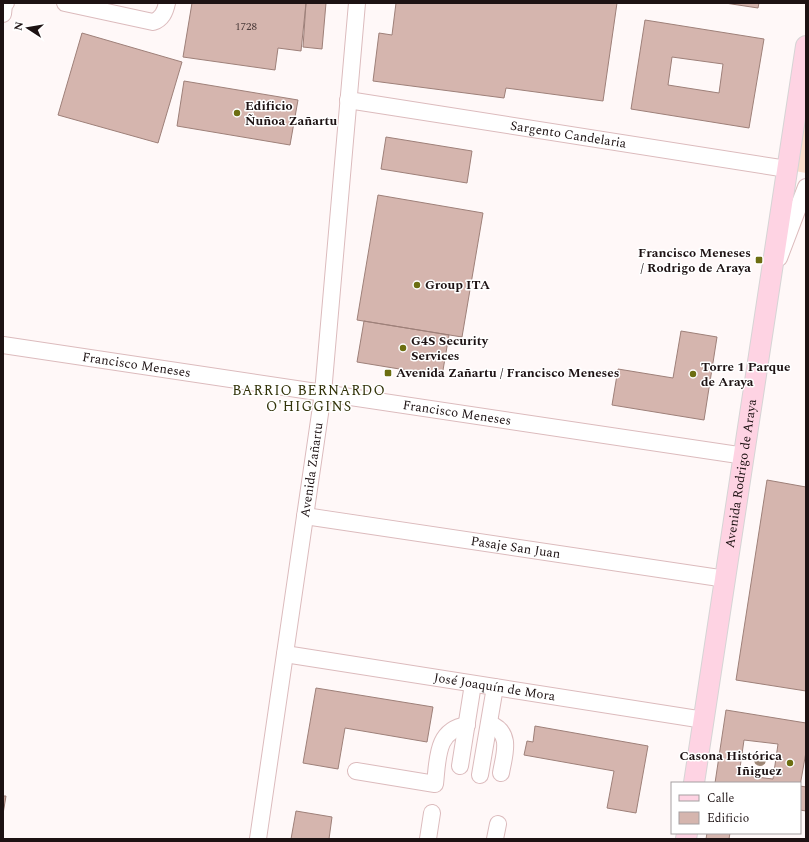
<svg xmlns="http://www.w3.org/2000/svg" width="809" height="842" viewBox="0 0 809 842" font-family="Spectral,serif">
	<style>
		.green { fill: #fbddcb }
		.building { fill: #d5b5ae; stroke: #9e8079; fill-rule: evenodd }
		.lines { fill: none; stroke-linecap: round; stroke-linejoin: round }
		.minor-casing { stroke: #dcbbbd; stroke-width: 18 }
		.major-casing { stroke: #d6d4d5; stroke-width: 22 }
		.minor { stroke: #fff; stroke-width: 16 }
		.major { stroke: #fed3e3; stroke-width: 20 }
		.tree { fill: #9f8675 }
		.poi-dot { fill: #6c6e11; stroke: #fff; stroke-width: 1.5 }
		.labels { text-anchor: middle; dominant-baseline: central; stroke-width: 3; stroke-linejoin: round; paint-order: stroke }
		.number-label { font-size: 11px; fill: #4b3b3a }
		.poi-label { font-size: 13px; font-weight: bold; fill: #1d1213; stroke: #fff; text-anchor: start }
		.street-label { font-size: 13px; fill: #1d1213; stroke: #fff }
		.neighbourhood-label { font-size: 14px; letter-spacing: 1px; fill: #313208; stroke: #fff }
	</style>
	<rect width="100%" height="100%" fill="#fff8f8"/>
	<path class="green" d="M806 100V173L795 171Z"/>
	<path class="building" d="M192 3H306L301 51 278 48 275 70 183 57Z
		M306 3H326L322 49 303 47Z
		M396 3H617L603 101 506 88 504 98 373 81 379 33 392 35Z
		M725 3H759L758 8Z
		M645 20 764 39 749 128 631 109ZM672 57 723 64 719 93 668 85Z
		M82 33 182 62 158 143 58 115Z
		M184 81 298 100 290 145 177 126Z
		M386 137 472 151 467 183 381 169Z
		M378 195 483 213 462 337 357 320Z
		M364 321 449 335 442 376 357 362Z
		M681 331 717 337 704 420 612 405 618 369 673 378Z
		M767 480 806 487V691L736 680Z
		M316 688 433 707 427 742 345 728 338 769 303 763Z
		M726 710 806 723V752L800 786 806 787V811L800 810V783H715ZM744 740 778 744 773 779 739 775Z
		M535 726 648 746 636 813 607 808 614 771 524 755 527 741 533 742Z
		M3 796H6L3 814Z
		M296 811 332 817 329 839H291Z
		M707 833H730L729 839H706Z"/>
	<g class="lines">
		<defs>
			<g id="minor">
				<path d="M65 3 153 22C162 19 165 12 167 3"/>
				<path d="M3 14 4 5 6 3"/>
				<path id="s1" d="M348 100 787 169"/>
				<path d="M779 258 806 187"/>
				<path id="s2" d="M3 345 745 456"/>
				<path id="s3" d="M305 516 726 579"/>
				<path id="s4" d="M285 654 704 720"/>
				<path d="M490 724C513 733 504 755 501 773"/>
				<path d="M460 766 473 684"/>
				<path d="M356 771 435 784C438 758 436 730 467 725"/>
				<path d="M480 775 495 687"/>
				<path id="s5" d="M258 839 323 393 357 3"/>
				<path d="M428 839 432 813"/>
				<path d="M495 839 498 824"/>
			</g>
			<g id="major">
				<path id="s6" d="M694 783 806 46"/>
				<path d="M686 839 687 833"/>
			</g>
		</defs>
		<use href="#minor" class="minor-casing"/>
		<use href="#major" class="major-casing"/>
		<use href="#minor" class="minor"/>
		<use href="#major" class="major"/>
	</g>
	<circle class="tree" cx="760" cy="760" r="6"/>
	<g class="poi-dot">
		<circle cx="237" cy="113" r="4"/>
		<rect x="755" y="256" width="8" height="8" rx="2"/>
		<circle cx="417" cy="285" r="4"/>
		<circle cx="403" cy="348" r="4"/>
		<rect x="384" y="369" width="8" height="8" rx="2"/>
		<circle cx="693" cy="374" r="4"/>
		<circle cx="790" cy="763" r="4"/>
	</g>
	<g class="labels">
		<g class="number-label">
			<text x="246" y="26">1728</text>
		</g>
		<g class="poi-label">
			<text x="245" y="106">Edificio<tspan x="245" dy="15">Ñuñoa Zañartu</tspan></text>
			<text x="751" y="253" text-anchor="end">Francisco Meneses<tspan x="751" dy="15">/ Rodrigo de Araya</tspan></text>
			<text x="425" y="285">Group ITA</text>
			<text x="411" y="341">G4S Security<tspan x="411" dy="15">Services</tspan></text>
			<text x="701" y="367">Torre 1 Parque<tspan x="701" dy="15">de Araya</tspan></text>
			<text x="396" y="373">Avenida Zañartu / Francisco Meneses</text>
			<text x="782" y="756" text-anchor="end">Casona Histórica<tspan x="782" dy="15">Iñiguez</tspan></text>
		</g>
		<g class="street-label">
			<text stroke="none"><textPath href="#s1" startOffset="223">Sargento Candelaria</textPath></text>
			<text stroke="none"><textPath href="#s2" startOffset="135">Francisco Meneses</textPath></text>
			<text stroke="none"><textPath href="#s2" startOffset="459">Francisco Meneses</textPath></text>
			<text stroke="none"><textPath href="#s5" startOffset="373">Avenida Zañartu</textPath></text>
			<text stroke="none"><textPath href="#s6" startOffset="313">Avenida Rodrigo de Araya</textPath></text>
			<text stroke="none"><textPath href="#s3" startOffset="213">Pasaje San Juan</textPath></text>
			<text stroke="none"><textPath href="#s4" startOffset="212">José Joaquín de Mora</textPath></text>
		</g>
		<g class="neighbourhood-label">
			<text x="309" y="390">BARRIO BERNARDO<tspan x="309" dy="16">O'HIGGINS</tspan></text>
		</g>
	</g>
	<rect width="809" height="842" fill="none" stroke="#1d1213" stroke-width="8"/>
	<rect x="671" y="782" width="130" height="52" fill="#ffffff" stroke="#a5a0a1"/>
	<rect x="679" y="795" width="20" height="6" fill="#fed3e3" stroke="#a5a0a1"/>
	<text x="707" y="802" font-size="12" fill="#1d1213">Calle</text>
	<rect x="679" y="812" width="20" height="12" fill="#d5b5ae" stroke="#a5a0a1"/>
	<text x="707" y="822" font-size="12" fill="#1d1213">Edificio</text>
	<g transform="translate(28 28) rotate(282)" stroke="#ffffff" stroke-width="3" paint-order="stroke">
	<path d="M0-3L7 15L0 10L-7 15Z" fill="#1d1213"/>
	<text y="-6" font-size="11" font-weight="bold" text-anchor="middle" fill="#1d1213">N</text>
	</g>
</svg>
